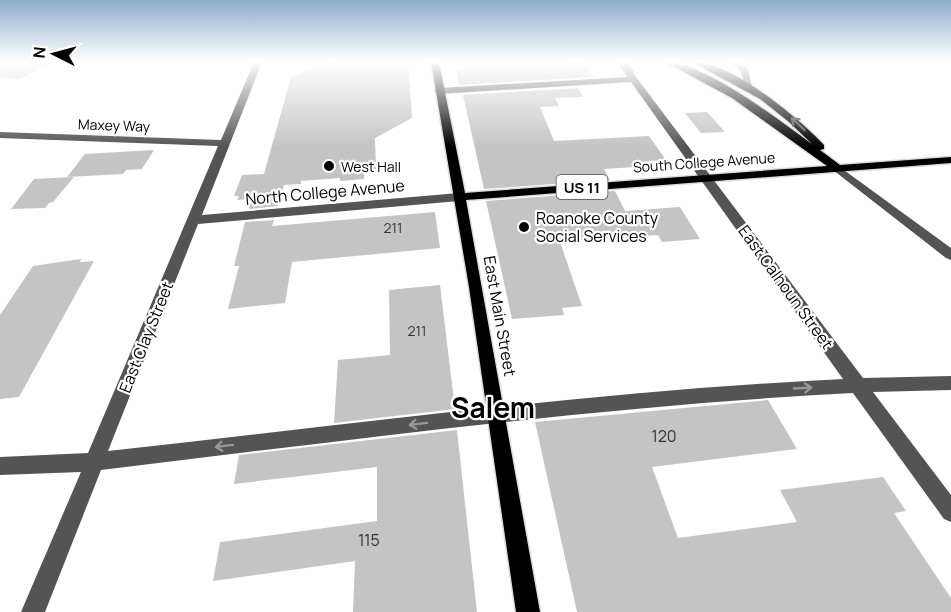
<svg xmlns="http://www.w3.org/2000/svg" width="951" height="612" viewBox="0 0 951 612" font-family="Manrope,sans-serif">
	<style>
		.building { fill: #c4c4c4 }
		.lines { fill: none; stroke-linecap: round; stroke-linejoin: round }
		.major-casing { stroke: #dbdbdb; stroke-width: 3 }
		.minor { fill: #545454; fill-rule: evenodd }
		.major { fill: #000; fill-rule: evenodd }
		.oneway { stroke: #595959 }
		.oneway2 { stroke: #989898 }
		.poi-dot { fill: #000; stroke: #fff; stroke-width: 2 }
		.labels { text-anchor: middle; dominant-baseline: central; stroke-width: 4.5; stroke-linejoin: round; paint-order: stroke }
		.far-street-label { font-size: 14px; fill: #000; stroke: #fff }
		.far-poi-label { font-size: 14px; fill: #000; stroke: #fff; text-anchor: start }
		.number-label { font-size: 14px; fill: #313131 }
		.shield { fill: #fff; stroke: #4c4c4c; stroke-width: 1.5 }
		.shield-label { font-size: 15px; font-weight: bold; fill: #000 }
		.street-label { font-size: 16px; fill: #000; stroke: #fff }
		.poi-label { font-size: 16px; fill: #000; stroke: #fff; text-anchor: start }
		.near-number-label { font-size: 16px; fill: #313131 }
		.town-label { font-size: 28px; font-weight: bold; fill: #000; stroke: #fff }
	</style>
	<rect width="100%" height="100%" fill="#fff"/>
	<path class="building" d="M0 62H52L20 79 0 77Z
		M346 62H408L412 118 375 138 376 171 364 172V179L340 181V178L301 181V184L284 185 278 206 249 209 251 199 237 200 239 196H234L242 175 264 174 291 77 321 64Z
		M584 63 593 77 459 85 456 69Z
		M578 88 583 97 555 98 559 106 540 107 554 141 649 136 666 160 648 161 651 166 604 169 610 180 484 189 463 95Z
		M707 112 725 132 701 133 685 113Z
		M154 150 142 169 126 170 123 174 67 177 85 154Z
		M74 177 53 202 49 203 45 208 11 209 34 179Z
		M615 191 625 211 680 207 700 239 662 242 658 235 560 242 582 306 562 308 564 315 512 319 486 201Z
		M435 212 440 248 292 262 285 303 228 309 239 266H234L245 222 274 220 272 226Z
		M81 259 80 262 94 261 19 397 0 399V315L33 266Z
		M440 285 455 409 334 423 338 360 390 355 389 290Z
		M768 400 797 449 652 467 678 538 797 522 780 490 883 477 906 511 894 513 951 598V612H577L535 422Z
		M457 430 477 612H353L355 561 213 581 220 542 377 521V467L234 484 239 455Z"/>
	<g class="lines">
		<defs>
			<path id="major" d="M431 62H439L465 193 827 166 732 98 665 62C704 62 779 120 812 144L789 122 760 99 692 62C729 60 799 118 824 145V149L820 150 840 165 951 157V163L466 200 540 612H516L469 287Z"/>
		</defs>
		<use href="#major" class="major-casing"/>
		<path class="minor" d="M254 62H262L202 215 459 193 465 197 459 201 198 224 108 451C353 424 597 391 843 379L631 82 439 94 434 91 439 88 627 77 619 64 620 62H628L636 77 863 378 951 376V390L873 392 951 495V522L944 519 853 393C601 406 351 440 101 470L45 612H21L81 472 0 475V457L88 453 218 146 0 138V132L221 140Z
			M732 62H741L748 69 753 91H747L740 70Z
			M837 165 951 248V260L946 258 833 170V166Z"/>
		<use href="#major" class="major"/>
	</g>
	<defs><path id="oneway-shaft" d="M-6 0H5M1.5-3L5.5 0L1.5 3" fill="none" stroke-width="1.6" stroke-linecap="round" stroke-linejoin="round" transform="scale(1.5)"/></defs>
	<use class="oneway" href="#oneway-shaft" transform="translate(798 124) rotate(-137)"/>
	<g class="oneway2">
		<use href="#oneway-shaft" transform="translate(803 388) rotate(-3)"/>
		<use href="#oneway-shaft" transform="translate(418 424) rotate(173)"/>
		<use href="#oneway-shaft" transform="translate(224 446) rotate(173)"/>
	</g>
	<linearGradient id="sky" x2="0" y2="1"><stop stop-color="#8cadcc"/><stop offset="0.42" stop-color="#fff"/><stop offset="1" stop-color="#fff" stop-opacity="0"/></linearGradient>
	<rect width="951" height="147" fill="url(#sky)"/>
	<g class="poi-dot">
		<circle cx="329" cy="166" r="6"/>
		<circle cx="524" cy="227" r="6"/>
	</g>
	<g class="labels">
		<g class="far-street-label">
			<text transform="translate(114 125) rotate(2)">Maxey Way</text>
			<text transform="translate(704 162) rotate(-4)">South College Avenue</text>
		</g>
		<g class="far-poi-label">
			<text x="341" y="166">West Hall</text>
		</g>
		<g class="number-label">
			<text x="393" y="227">211</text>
			<text x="417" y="330">211</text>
		</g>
		<rect class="shield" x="556.5" y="175" width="51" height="24" rx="4.5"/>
		<g class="shield-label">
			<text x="582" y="187">US 11</text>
		</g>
		<g class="street-label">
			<text transform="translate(325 192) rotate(-5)">North College Avenue</text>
			<text transform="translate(786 287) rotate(54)">East Calhoun Street</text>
			<text transform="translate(500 316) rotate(80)">East Main Street</text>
			<text transform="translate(146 337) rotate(-68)">East Clay Street</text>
		</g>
		<g class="poi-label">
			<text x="536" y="218">Roanoke County<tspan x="536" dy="18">Social Services</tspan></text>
		</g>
		<g class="near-number-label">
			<text x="664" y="436">120</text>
			<text x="369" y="540">115</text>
		</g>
		<g class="town-label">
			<text x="493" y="407">Salem</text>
		</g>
	</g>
	<g transform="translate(54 54) rotate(276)" stroke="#ffffff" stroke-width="4.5" paint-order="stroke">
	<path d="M0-4.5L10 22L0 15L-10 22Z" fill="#000000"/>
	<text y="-9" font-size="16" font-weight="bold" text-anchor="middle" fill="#000000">N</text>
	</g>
</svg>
